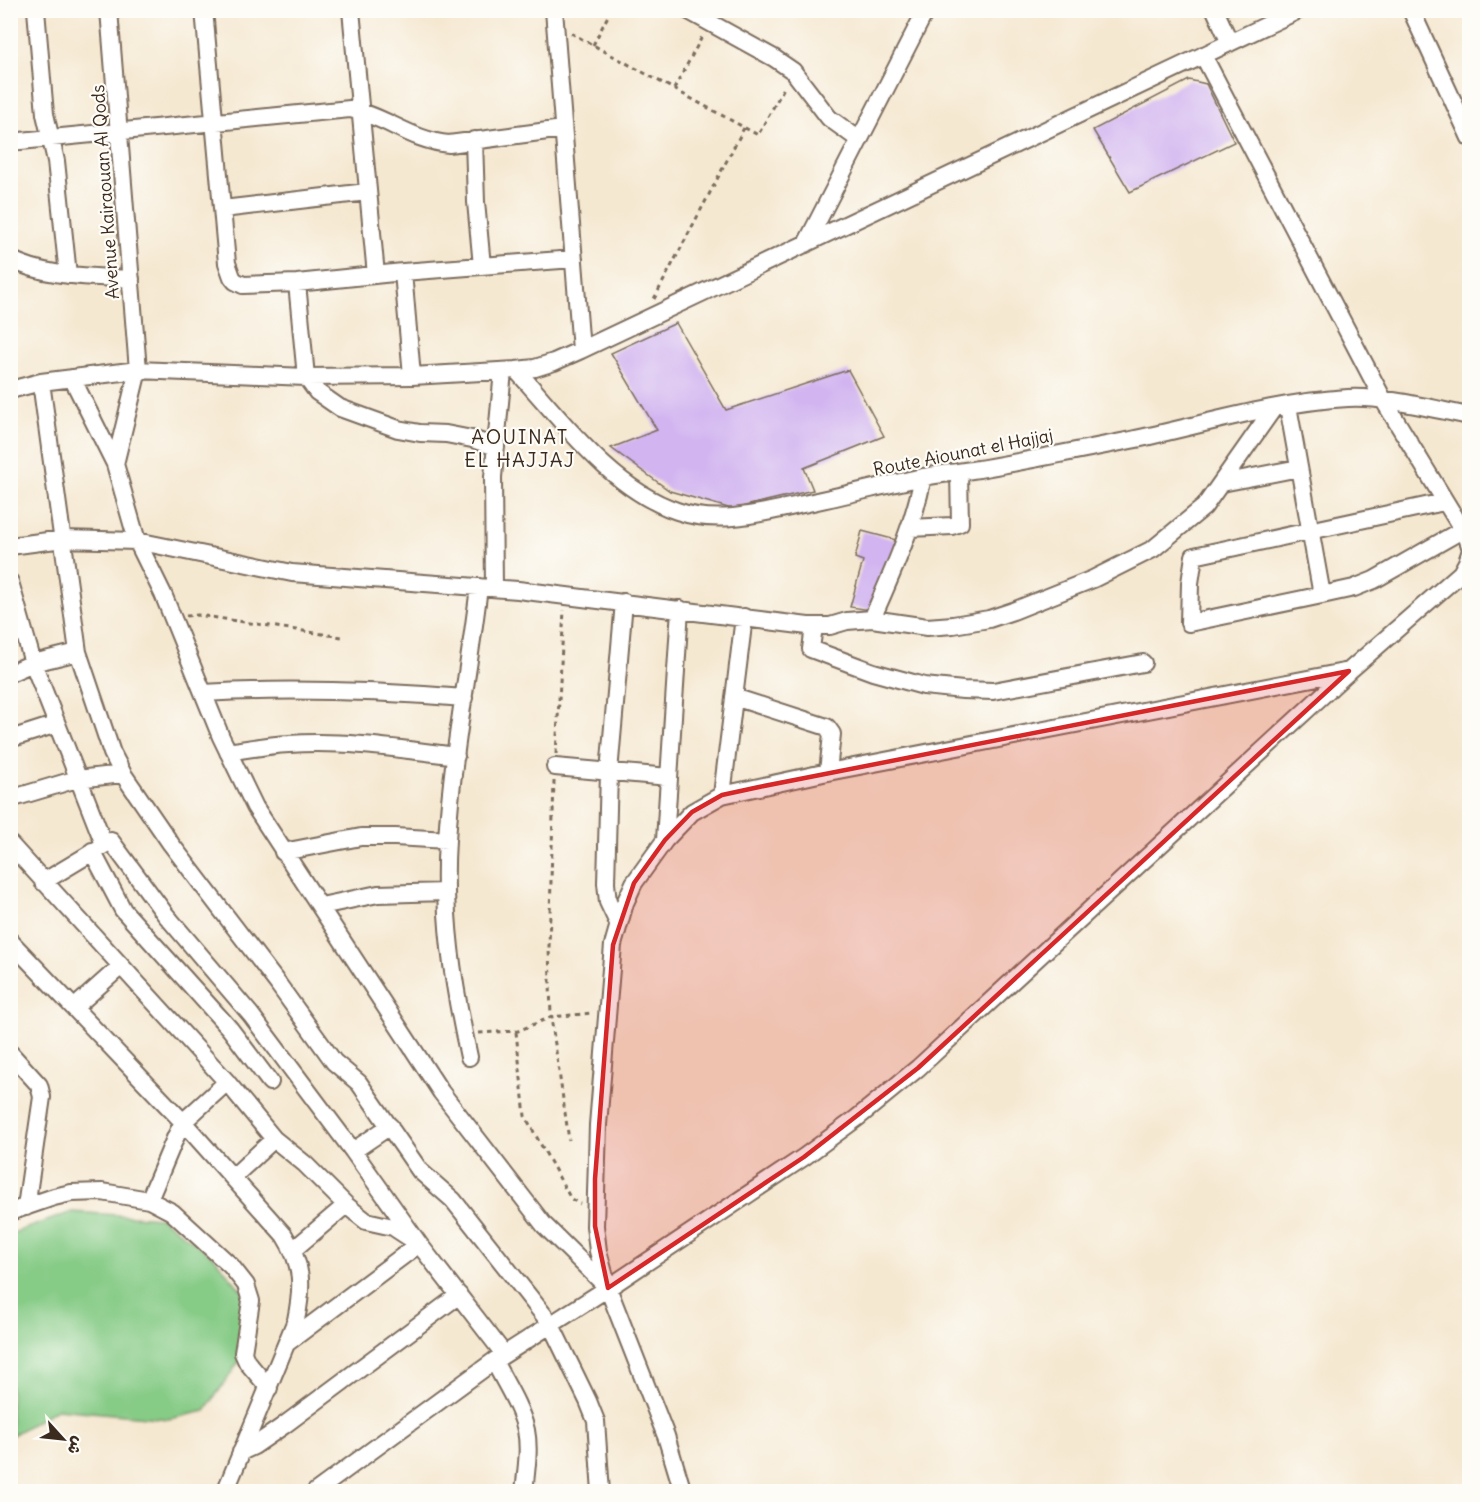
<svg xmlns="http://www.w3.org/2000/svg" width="1480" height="1502" viewBox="0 0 1480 1502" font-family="Delius,'Playpen Sans Arabic',sans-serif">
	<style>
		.green { fill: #86cb86; stroke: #607a52; stroke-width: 1.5 }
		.building { fill: #d1b4f0 }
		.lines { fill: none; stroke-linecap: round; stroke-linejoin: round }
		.minor-casing { stroke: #7c6c5d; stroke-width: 20 }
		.path { stroke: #7c6c5d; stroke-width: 3; stroke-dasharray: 4.5 4.5; stroke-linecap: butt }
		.minor { stroke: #fff; stroke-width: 16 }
		.marked { fill: #d62828; fill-opacity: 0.2; stroke: #d62828; stroke-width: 4.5; stroke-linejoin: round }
		.labels { text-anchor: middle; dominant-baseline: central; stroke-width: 4.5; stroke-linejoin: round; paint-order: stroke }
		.street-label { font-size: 18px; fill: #3b2a1e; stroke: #fdfcf7 }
		.neighbourhood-label { font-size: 20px; letter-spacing: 1.5px; fill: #3b2a1e; stroke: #fdfcf7 }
	</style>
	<rect width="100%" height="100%" fill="#fdfcf7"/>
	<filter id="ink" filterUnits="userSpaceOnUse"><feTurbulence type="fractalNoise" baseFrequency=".0167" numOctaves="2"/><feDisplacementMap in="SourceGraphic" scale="12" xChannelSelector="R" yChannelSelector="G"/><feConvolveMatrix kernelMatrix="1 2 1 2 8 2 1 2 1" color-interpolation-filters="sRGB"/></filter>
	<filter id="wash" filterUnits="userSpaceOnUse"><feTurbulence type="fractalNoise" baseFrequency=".008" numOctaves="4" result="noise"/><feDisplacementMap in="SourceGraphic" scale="24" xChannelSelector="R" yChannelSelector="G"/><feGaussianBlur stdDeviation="1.35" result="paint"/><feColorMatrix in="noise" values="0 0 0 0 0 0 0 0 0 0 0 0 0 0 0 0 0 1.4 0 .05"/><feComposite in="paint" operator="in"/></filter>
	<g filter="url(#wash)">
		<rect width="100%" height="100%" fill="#f5e8d1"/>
		<path class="green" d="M72 1212 161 1218 214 1257 252 1303 245 1353 205 1411 169 1419 57 1409 11 1436 10 1234Z"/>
		<g id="blocks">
			<path class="building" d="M1189 80 1206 84 1234 142 1130 192 1093 130Z
				M676 323 726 410 848 370 884 436 804 468 813 490 732 509 670 491 611 448 657 430 611 353Z
				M862 531 900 541 871 610 850 607 863 561 855 558Z"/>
		</g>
	</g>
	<g filter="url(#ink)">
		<use href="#blocks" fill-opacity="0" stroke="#7c6c5d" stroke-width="1.5"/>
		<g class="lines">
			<defs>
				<path id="minor" d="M36 10 45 114 56 161 68 275
					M109 10 138 370 115 464
					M204 10 227 263 232 277 235 281 243 285 297 283 403 272 574 259
					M351 10 376 275
					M554 10 581 350
					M687 10 774 58 793 71 829 118 858 139
					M1215 10 1230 43
					M1411 10 1470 138
					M1203 55 1384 401 1467 537 1470 546
					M474 140 476 202 482 266
					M10 142 350 109C385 116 412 141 449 144L563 129
					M223 209 367 192
					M806 244 926 10
					M10 259C47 278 91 276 131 279
					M403 272 412 376
					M297 283 306 377 317 392 340 408 398 429 420 433 446 434 472 439 496 447
					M516 370C562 420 611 489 677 511 720 526 765 512 808 503 845 495 882 486 918 478 939 474 959 472 979 469 1030 460 1081 450 1131 440 1202 425 1275 402 1348 398 1384 396 1433 409 1470 416
					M72 378 115 464 137 541 163 594 221 737 255 807 441 1092 544 1225 607 1287
					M41 382 78 652 112 753 123 774 171 844 278 984 334 1062 359 1083 420 1171 453 1200 550 1323 588 1401 596 1421 601 1492
					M10 390 41 382 138 370 306 377 412 376 516 370 535 368 554 362 581 350 1299 10
					M1288 406 1322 595 1189 623 1190 583 1194 556 1444 502
					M1222 483 1299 468
					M910 528 952 526 960 523 959 472
					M10 546 63 539 137 541 292 573 518 590 808 626H830L847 621 872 619 927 627 953 625 989 619 1013 611 1093 579 1153 549 1204 507 1273 409
					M10 582 33 663 104 844
					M494 588 493 477 503 371
					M1322 595 1354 588 1374 580 1462 530
					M872 619C892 573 913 528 923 477
					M814 626 811 649 873 672 924 686 963 690 993 691 1143 663
					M10 673 33 663 78 652
					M203 693C290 688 377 691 464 698
					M734 697 827 727 832 734 828 772
					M10 739 57 724
					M228 752C248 749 268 745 289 744 344 740 401 749 456 756
					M555 767 669 777
					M722 795 744 617
					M10 799 77 779 123 774
					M665 840 680 609
					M10 844 227 1082 274 1139 305 1164 346 1205
					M92 851 123 910 230 1029 270 1082
					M283 852 361 837H395L447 840
					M43 882 111 841 165 914 251 1015 353 1151 419 1244 287 1343
					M321 906 378 894 446 892
					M618 923 608 902 606 883 609 772 624 602
					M10 941 183 1122 284 1235C303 1265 303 1286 296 1320L225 1492
					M74 1008 121 966
					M10 1053 39 1085 42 1097 26 1207
					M469 1057C453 985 442 914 447 840 452 755 469 671 479 587
					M353 1151 390 1126
					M233 1177 274 1139
					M149 1200 176 1136 183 1122 227 1082
					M10 1212 54 1197 71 1193 102 1192 149 1200 172 1212 231 1266 246 1285 251 1301 243 1353 247 1362 269 1388
					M293 1250 346 1205 366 1221 393 1227 419 1244 504 1354
					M494 1361C505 1383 520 1405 526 1430 530 1450 526 1471 524 1492
					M241 1452 254 1446 283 1426 459 1295
					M315 1492 494 1361 608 1288 804 1157 857 1118 918 1068 1349 671 1461 573 1467 562 1470 553
					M683 1492 666 1436 608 1288 598 1251 595 1226 598 1125 613 945 625 903 634 883 665 840 692 812 722 795 828 772 1349 671"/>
			</defs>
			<use href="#minor" class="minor-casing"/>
			<path class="path" d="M571 33 758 135 785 86
				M593 45 611 10
				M674 89 703 35
				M654 299 744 128
				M186 616 198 615 342 637
				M556 754 564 610
				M554 781 549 947 551 1017 593 1013
				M516 1032 525 1116 571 1199 580 1204
				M479 1033 518 1031 551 1017 569 1140"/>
			<use href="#minor" class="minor"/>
		</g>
	</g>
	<path class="marked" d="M1349 671 918 1068 804 1157 608 1288 595 1226V1179L613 945 634 883 665 840 692 812 722 795 759 787Z"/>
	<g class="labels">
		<g class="street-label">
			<text transform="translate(105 192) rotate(-94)">Avenue Kairaouan Al Qods</text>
			<text transform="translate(963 452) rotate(-11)">Route Aiounat el Hajjaj</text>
		</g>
		<g class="neighbourhood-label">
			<text x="520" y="436">AOUINAT<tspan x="520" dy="23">EL HAJJAJ</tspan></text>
		</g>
	</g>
	<rect width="1480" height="1502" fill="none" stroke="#fdfcf7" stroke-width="36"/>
	<g transform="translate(63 1439) rotate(117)" stroke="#fdfcf7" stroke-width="4.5" paint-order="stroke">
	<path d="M0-4.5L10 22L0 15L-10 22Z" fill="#3b2a1e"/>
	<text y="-9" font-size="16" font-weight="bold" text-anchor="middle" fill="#3b2a1e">ش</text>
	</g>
</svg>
